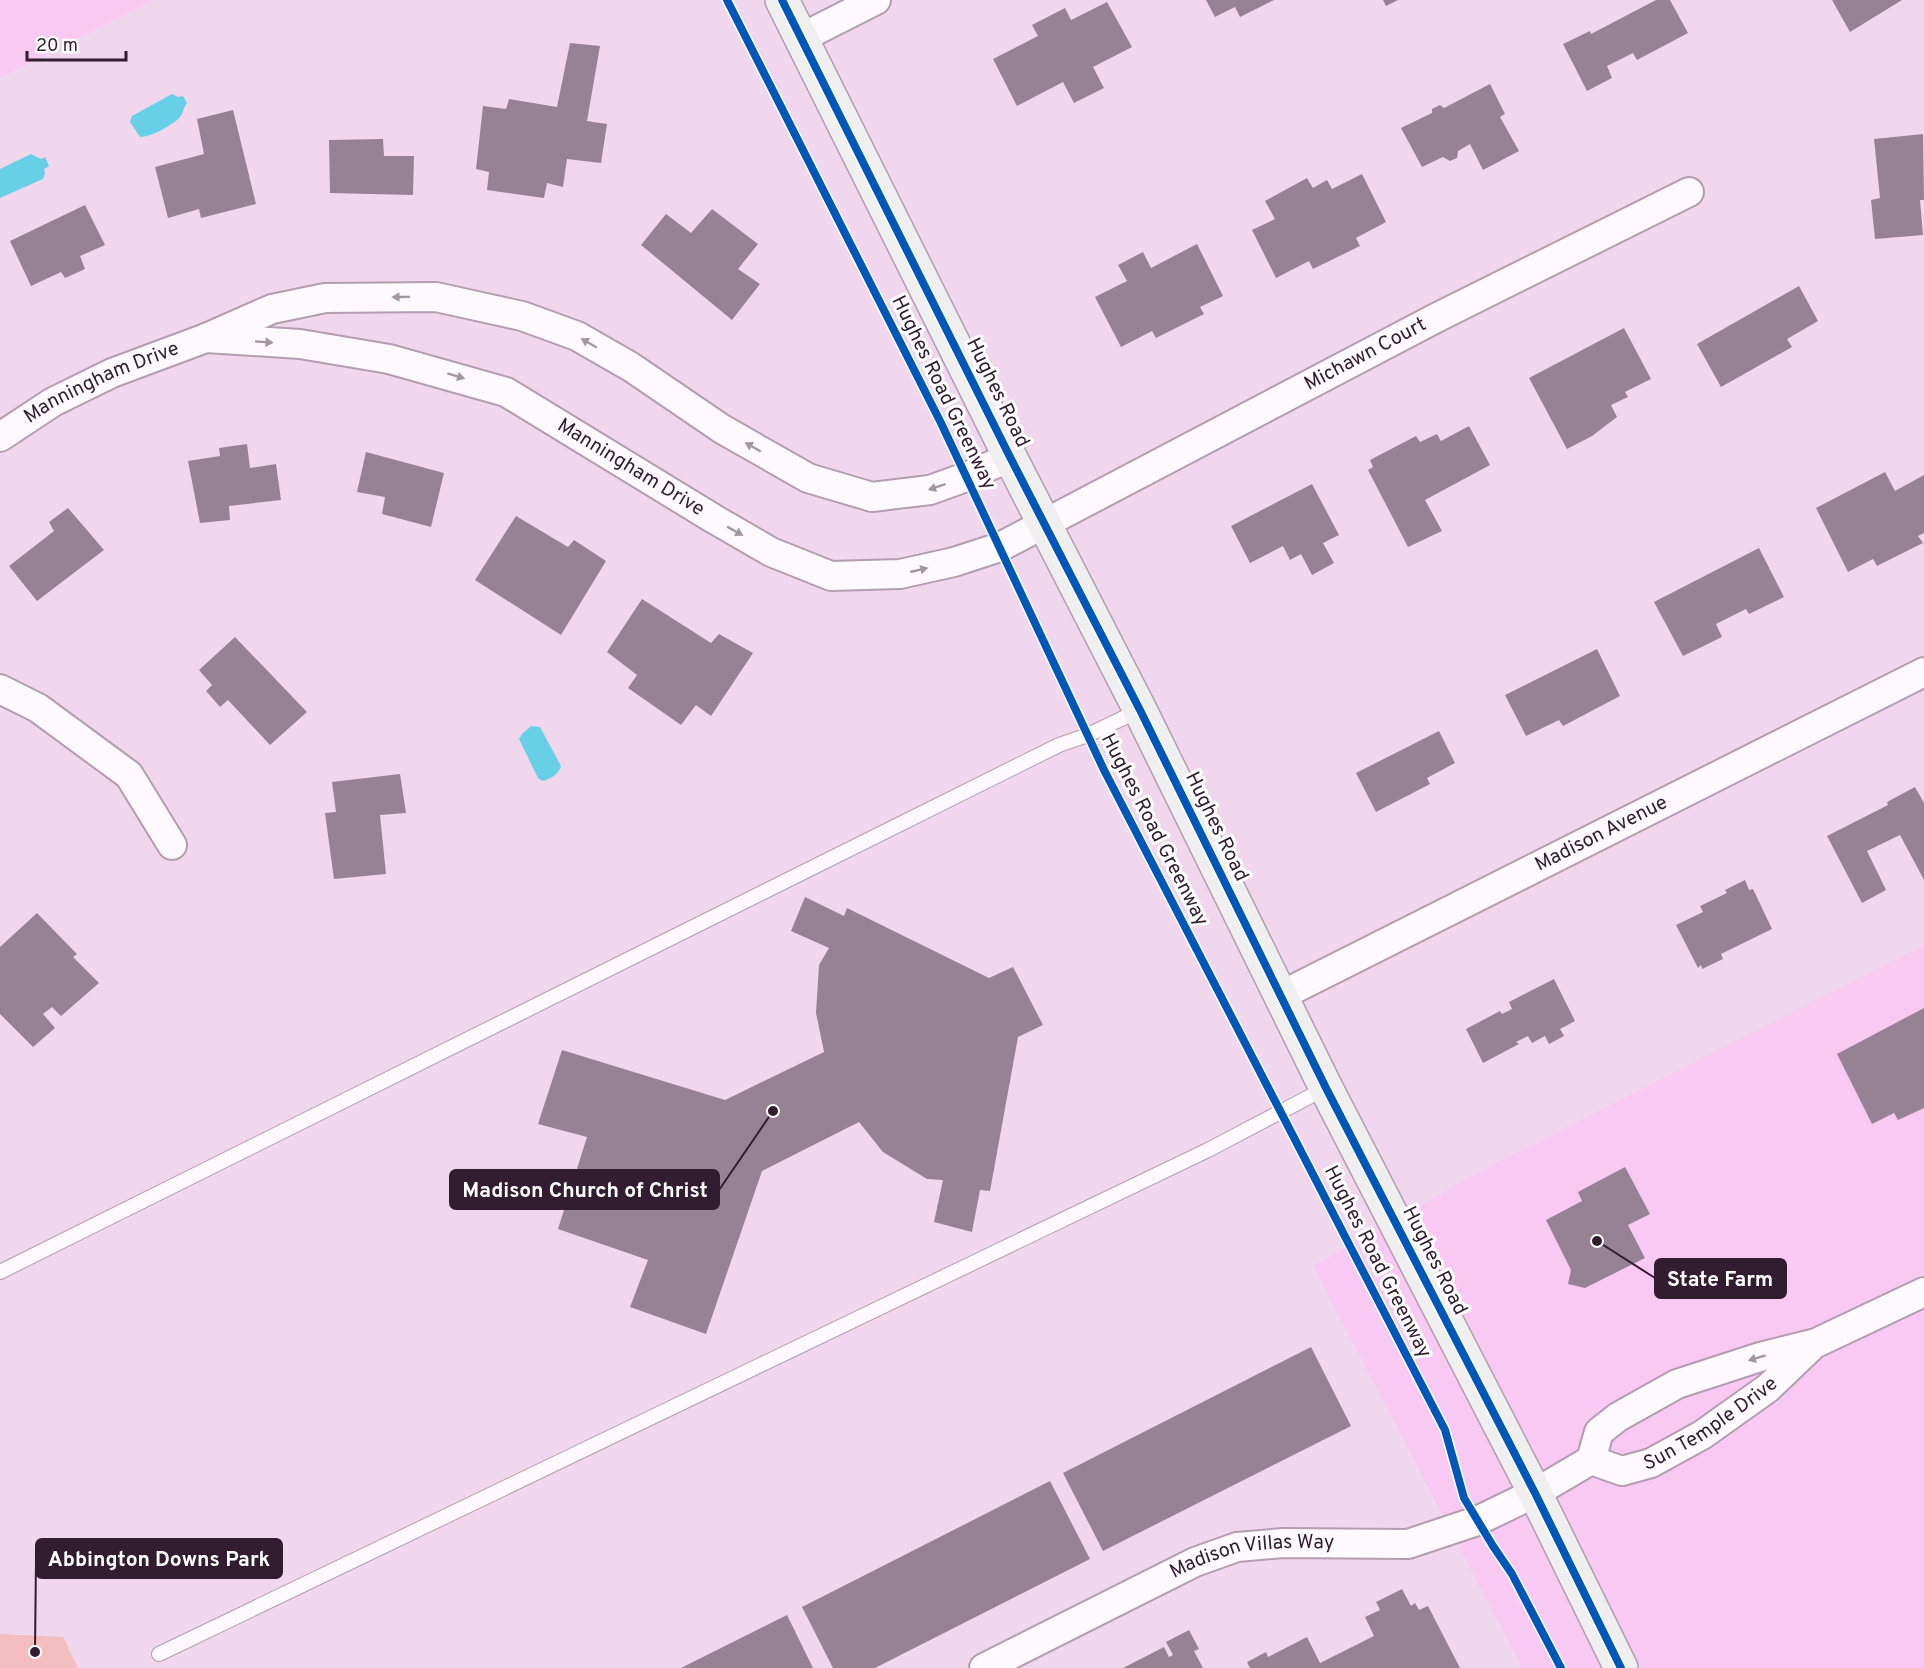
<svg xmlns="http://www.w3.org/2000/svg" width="1924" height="1668" viewBox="0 0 1924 1668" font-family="Overpass,sans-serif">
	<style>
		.built { fill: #f8c9f3 }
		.green { fill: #f4bdc0 }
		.water { fill: #67cfe6 }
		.building { fill: #978295 }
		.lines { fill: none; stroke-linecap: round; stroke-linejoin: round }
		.lane-casing { stroke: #b39db1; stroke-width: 16 }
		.street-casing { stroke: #b39db1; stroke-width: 32 }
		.secondary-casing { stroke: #b39db1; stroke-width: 36 }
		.lane { stroke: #fdf9fc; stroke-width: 14 }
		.street { stroke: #fdf9fc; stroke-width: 28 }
		.secondary { stroke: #efeff0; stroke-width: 33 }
		.cycleway-casing { stroke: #fff; stroke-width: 11 }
		.cycleway { stroke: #0057b8; stroke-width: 8 }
		.oneway { fill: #a296a0 }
		.labels { text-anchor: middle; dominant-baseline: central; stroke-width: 6; stroke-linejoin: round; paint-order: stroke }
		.street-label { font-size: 20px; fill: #321c30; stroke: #fff }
		.leader { fill: none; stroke: #321c30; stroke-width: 2 }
		.callout-dot { fill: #321c30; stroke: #fff; stroke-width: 2 }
		.callout { fill: #321c30; stroke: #321c30; stroke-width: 2 }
		.callout-label { font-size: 21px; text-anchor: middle; font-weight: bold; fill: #fff }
	</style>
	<rect width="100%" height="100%" fill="#f1d7ee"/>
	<path class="built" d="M0 0H154L0 78Z
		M1924 945V1668H1522L1313 1266 1475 1174Z"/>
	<path class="green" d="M0 1634 63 1637 78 1668H0Z"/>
	<path class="water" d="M172 94 178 97 183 96 187 103C182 109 184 115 177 120 168 127 151 137 140 137L130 122 132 116Z
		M31 154 41 159 45 157 49 166 44 169 45 173 43 179 0 198V169Z
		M531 726 540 727 561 766C558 775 551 779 542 781L538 778 519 739 522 734Z"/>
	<path class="building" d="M1206 0H1274L1240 17 1235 7 1215 17Z
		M1383 0H1398L1386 6Z
		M1656 0H1670L1688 33 1637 60 1633 53 1607 66 1612 78 1587 91 1563 44 1590 31 1591 34Z
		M1832 0H1902L1850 32Z
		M1107 2 1132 47 1093 67 1104 88 1074 103 1063 82 1017 106 993 59 1038 36 1032 25 1065 8 1071 20Z
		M570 43 600 46 587 121 607 124 601 163 567 159 563 187 547 183 544 198 487 190 489 172 476 169 483 106 506 109 509 99 557 107Z
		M1490 84 1505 114 1500 117 1519 151 1483 170 1470 144 1458 151 1457 158 1450 161 1443 157 1422 167 1401 128 1432 113V109L1440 105 1444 108Z
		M233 110 256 204 201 218 199 209 168 218 155 167 204 154 197 119Z
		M1923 134 1924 200H1920L1923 235 1875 239 1871 200 1880 198 1874 139Z
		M383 139 384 156H414L413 195 330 193 329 140Z
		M1362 174 1386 222 1356 238 1360 246 1313 269 1309 261 1276 278 1252 230 1275 219 1265 201 1307 178 1313 188 1327 180 1332 189Z
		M85 205 105 245 80 256 85 269 65 278 61 272 31 286 10 241Z
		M712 209 758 244 738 269 760 284 732 320 641 245 666 214 691 233Z
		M1197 244 1223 296 1200 307 1204 314 1156 338 1152 331 1121 347 1095 297 1127 281 1118 265 1143 252 1151 268Z
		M1799 286 1818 321 1787 339 1792 347 1721 387 1697 344Z
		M1624 328 1651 379 1625 392 1628 397 1611 405 1617 417 1592 436 1567 449 1529 378Z
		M1469 426 1490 465 1425 500 1442 531 1408 547 1368 470 1373 467 1370 460 1416 436 1420 442 1437 434 1441 441Z
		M247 444 250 468 276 464 281 500 229 506 230 520 200 523 188 461 220 456 219 448Z
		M366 452 444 473 431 527 382 514 385 497 357 492Z
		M1885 472 1895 491 1924 475V533L1918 536 1923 543 1877 566 1873 559 1848 572 1816 508Z
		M1312 484 1339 535 1323 543 1334 563 1312 575 1301 554 1290 560 1283 546 1250 563 1231 526Z
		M68 508 104 550 37 601 9 566 54 531 49 522Z
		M516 516 568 547 574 540 606 561 561 635 475 580Z
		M1759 548 1784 597 1749 614 1746 609 1716 624 1722 637 1683 656 1654 602Z
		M642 599 711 643 719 634 753 653 711 716 696 705 681 725 628 688 637 675 607 652Z
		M235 637 307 712 270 745 228 700 220 707 206 691 212 685 199 670Z
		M1597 649 1620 696 1563 726 1559 720 1526 736 1505 695Z
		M1439 731 1455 763 1427 778 1430 784 1376 812 1356 773Z
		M400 774 406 813 380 815 386 874 334 879 325 813 336 812 332 782Z
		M1915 787 1924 803V880L1900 835 1867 851 1886 890 1862 903 1827 836 1888 805 1887 802Z
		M1745 880 1749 890 1753 889 1772 929 1721 954 1723 959 1702 969 1701 965 1698 968 1676 925 1703 912 1700 906 1727 893 1725 890Z
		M805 897 844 916 847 908 989 978 1013 967 1043 1025 1018 1037 990 1191 980 1190 972 1232 934 1222 943 1180 927 1179 883 1152 859 1122 762 1171 706 1334 630 1307 648 1260 558 1229 587 1137 538 1124 562 1050 725 1100 824 1052 816 1013 819 965 829 948 791 931Z
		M37 913 77 954 73 957 99 983 61 1016 52 1007 43 1014 55 1028 33 1047 0 1014V947Z
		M1554 979 1575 1021 1560 1029 1564 1036 1549 1044 1545 1036 1532 1043 1528 1036 1516 1042 1519 1044 1483 1063 1466 1029 1500 1011 1502 1014 1512 1009 1509 1002Z
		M1924 1008V1108L1898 1120 1894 1113 1872 1124 1837 1054Z
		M1625 1167 1650 1214 1628 1225 1645 1258 1585 1288 1568 1284 1571 1270 1546 1220 1582 1201 1578 1192Z
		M1311 1347 1351 1426 1103 1551 1063 1473Z
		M1050 1481 1090 1559 875 1668H833L802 1607Z
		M1402 1589 1411 1606 1415 1603 1419 1610 1428 1606 1460 1668H1250L1247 1662 1266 1652 1268 1657 1307 1637 1320 1663 1374 1636 1365 1617 1380 1610 1376 1602Z
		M787 1615 813 1668H681Z
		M1189 1630 1199 1649 1194 1651 1203 1668H1123L1164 1647 1169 1657 1173 1655 1166 1642Z"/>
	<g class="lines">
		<defs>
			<path id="lane" d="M0 1272 1059 745 1088 735 1140 710
				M159 1654 1208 1150 1326 1088"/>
			<g id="street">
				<path d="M801 38 876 0"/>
				<path id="s1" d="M206 338 300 344 389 359 506 392 714 519 771 552 831 576 900 574 954 562 1000 547 1436 318 1689 192"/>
				<path id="s2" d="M0 437 53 402 112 373 206 338 272 309 325 298 436 297 522 316 577 336 631 367 722 429 808 478 872 497 930 490 966 477 1010 457"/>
				<path d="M0 689 38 708 129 775 172 845"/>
				<path id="s3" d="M1280 996 1924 672"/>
				<path d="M1591 1460 1599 1432 1618 1417 1677 1384 1760 1357 1812 1344"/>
				<path id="s4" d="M984 1668 1195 1562 1237 1547 1283 1543 1408 1544 1477 1521 1535 1493 1591 1460 1622 1471 1651 1463 1702 1435 1768 1388 1814 1344 1924 1292"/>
			</g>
			<path id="secondary" d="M782 0 1010 457 1140 710 1326 1088 1535 1493 1621 1668"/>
		</defs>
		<use href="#lane" class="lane-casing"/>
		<use href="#street" class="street-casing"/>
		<use href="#secondary" class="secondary-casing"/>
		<use href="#lane" class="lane"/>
		<use href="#street" class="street"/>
		<use href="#secondary" class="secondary"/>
		<defs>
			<path id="cycleway" d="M727 0 941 423 1104 770 1445 1430 1464 1498 1493 1546 1512 1574 1561 1668
				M782 0 1010 457 1140 710 1326 1088 1535 1493 1621 1668"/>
		</defs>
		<use href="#cycleway" class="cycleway-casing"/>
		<use href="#cycleway" class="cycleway"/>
	</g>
	<defs><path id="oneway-solid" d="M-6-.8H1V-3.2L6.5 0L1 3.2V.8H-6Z" transform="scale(1.5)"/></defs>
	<g class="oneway">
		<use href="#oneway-solid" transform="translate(401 297) rotate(179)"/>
		<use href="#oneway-solid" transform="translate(264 342) rotate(4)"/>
		<use href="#oneway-solid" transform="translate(589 343) rotate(-150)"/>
		<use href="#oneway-solid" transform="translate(456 376) rotate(17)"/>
		<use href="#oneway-solid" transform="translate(753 447) rotate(-150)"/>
		<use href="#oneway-solid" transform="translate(937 487) rotate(162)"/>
		<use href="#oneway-solid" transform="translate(735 531) rotate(29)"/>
		<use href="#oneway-solid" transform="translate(919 570) rotate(-13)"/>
		<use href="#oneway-solid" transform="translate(1757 1358) rotate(163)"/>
	</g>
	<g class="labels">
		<g class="street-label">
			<text stroke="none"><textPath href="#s1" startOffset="1266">Michawn Court</textPath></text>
			<text stroke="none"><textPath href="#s2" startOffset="116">Manningham Drive</textPath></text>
			<text transform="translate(943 393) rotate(64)">Hughes Road Greenway</text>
			<text transform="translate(997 393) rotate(64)">Hughes Road</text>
			<text stroke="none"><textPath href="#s1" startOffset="452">Manningham Drive</textPath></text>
			<text transform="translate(1216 827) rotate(64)">Hughes Road</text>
			<text transform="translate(1154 830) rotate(63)">Hughes Road Greenway</text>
			<text stroke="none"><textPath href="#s3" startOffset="360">Madison Avenue</textPath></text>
			<text transform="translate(1434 1261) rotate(63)">Hughes Road</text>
			<text transform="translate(1377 1262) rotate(63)">Hughes Road Greenway</text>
			<text stroke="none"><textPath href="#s4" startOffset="788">Sun Temple Drive</textPath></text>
			<text stroke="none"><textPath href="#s4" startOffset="294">Madison Villas Way</textPath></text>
		</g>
	</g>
	<path class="leader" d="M773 1111L719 1190M1597 1241L1655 1278M35 1652L36 1558"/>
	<g class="callout-dot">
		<circle cx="773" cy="1111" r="6"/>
		<circle cx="1597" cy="1241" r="6"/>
		<circle cx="35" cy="1652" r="6"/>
	</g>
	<g class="callout">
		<rect x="450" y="1170" width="269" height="39" rx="6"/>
		<rect x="1655" y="1259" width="131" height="39" rx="6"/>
		<rect x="36" y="1539" width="246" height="39" rx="6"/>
	</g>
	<g class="callout-label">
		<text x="585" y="1197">Madison Church of Christ</text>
		<text x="1720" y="1286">State Farm</text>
		<text x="159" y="1566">Abbington Downs Park</text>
	</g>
	<path d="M27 51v9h99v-9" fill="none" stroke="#321c30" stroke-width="3"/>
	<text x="36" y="51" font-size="18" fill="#321c30" stroke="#ffffff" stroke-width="4.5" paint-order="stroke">20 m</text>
</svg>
